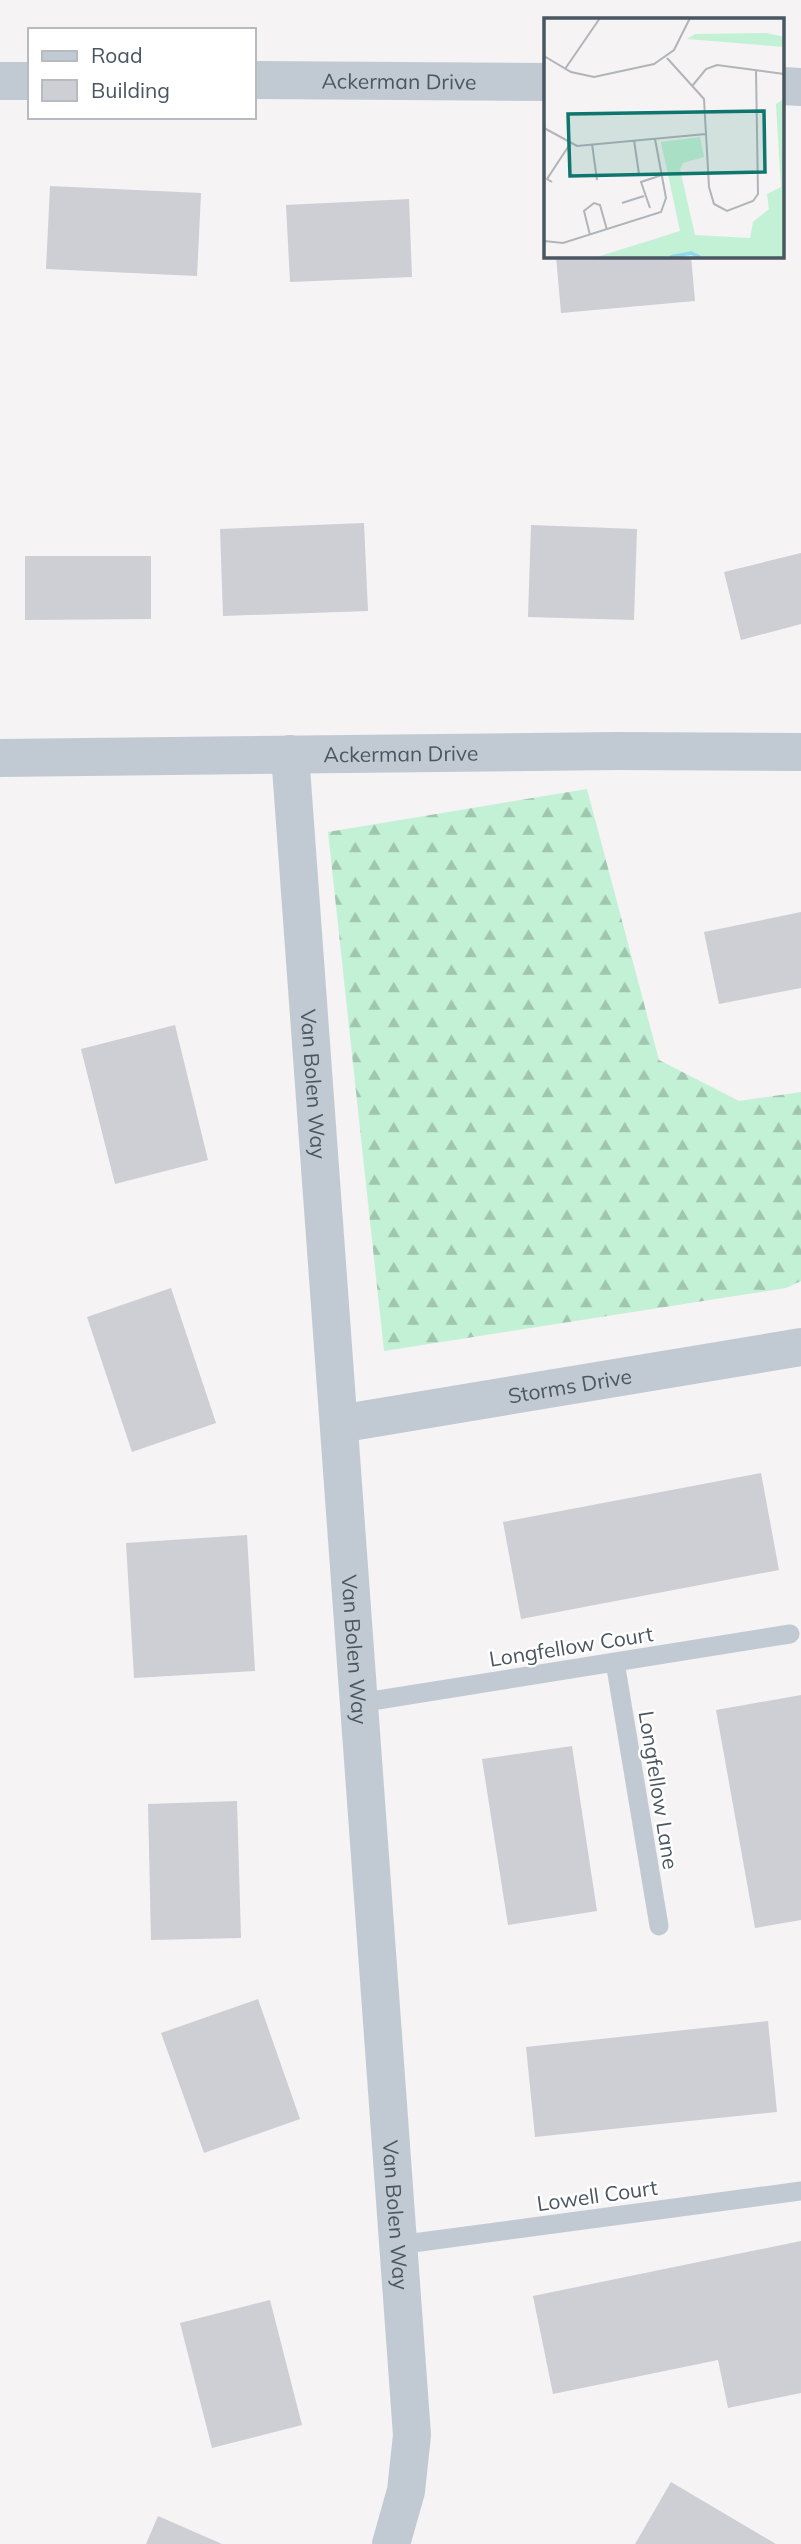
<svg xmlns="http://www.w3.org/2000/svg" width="801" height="2544" viewBox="0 0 801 2544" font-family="Mulish,sans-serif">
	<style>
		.forest { fill: url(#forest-firs) }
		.building { fill: #cdcfd5 }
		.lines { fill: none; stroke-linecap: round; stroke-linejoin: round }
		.service { stroke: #c1cad2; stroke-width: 19 }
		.minor { stroke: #c1cad2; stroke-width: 38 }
		.labels { text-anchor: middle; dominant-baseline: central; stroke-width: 5; stroke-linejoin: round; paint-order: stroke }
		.street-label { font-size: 21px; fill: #4a5661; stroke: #fff }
		.inset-river { fill: none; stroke: #90daee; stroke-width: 3.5 }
		.inset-road { fill: none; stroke: #b1b4b9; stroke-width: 2 }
		.view { fill: #0f766e; fill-opacity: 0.15; stroke: #0f766e; stroke-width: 3.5 }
		.inset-edge { fill: none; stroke: #4a5661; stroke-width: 3.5 }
	</style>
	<defs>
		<pattern id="forest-firs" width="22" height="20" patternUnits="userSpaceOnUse" patternTransform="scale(1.75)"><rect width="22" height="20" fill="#c3f1d5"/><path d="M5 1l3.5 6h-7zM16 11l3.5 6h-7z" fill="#a0c6b0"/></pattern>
	</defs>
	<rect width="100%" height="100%" fill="#f5f3f3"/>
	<path class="forest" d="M587 789 659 1060 739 1101 801 1092V1281L786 1288 384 1351 328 832Z"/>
	<path class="building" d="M50 186 201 193 197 276 46 269Z
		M409 199 412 277 290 282 286 205Z
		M556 256H691L695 301 561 313Z
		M364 523 368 611 223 616 220 529Z
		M531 525 637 529 634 620 528 617Z
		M801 553V624L741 640 724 572Z
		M25 556H151V619L25 620Z
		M801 912V988L719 1004 704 932Z
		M175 1025 208 1160 115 1184 81 1049Z
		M171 1288 216 1423 132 1452 87 1317Z
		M761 1473 779 1570 521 1619 503 1522Z
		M247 1535 255 1671 134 1678 126 1543Z
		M801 1695V1920L755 1928 716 1710Z
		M572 1746 597 1911 508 1925 482 1759Z
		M237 1801 241 1938 151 1940 148 1804Z
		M258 1999 300 2119 204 2153 161 2033Z
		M768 2021 777 2112 535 2137 526 2047Z
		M801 2241V2393L728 2408 718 2360 553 2394 533 2296Z
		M270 2300 302 2425 212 2448 180 2323Z
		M671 2482 776 2544H635Z
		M158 2516 222 2544H146Z"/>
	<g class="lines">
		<path class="service" d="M615 1662 659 1926
			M359 1703 790 1634
			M398 2245 801 2191"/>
		<g class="minor">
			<path id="s1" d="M254 80 546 82"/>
			<path d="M0 81H30"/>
			<path d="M782 86 801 87"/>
			<path id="s2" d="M290 754 412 2435 406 2491 391 2544"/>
			<path id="s3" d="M0 758 617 751 801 752"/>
			<path id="s4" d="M339 1424 801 1347"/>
		</g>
	</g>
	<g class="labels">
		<g class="street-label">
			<text stroke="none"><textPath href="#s1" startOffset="145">Ackerman Drive</textPath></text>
			<text stroke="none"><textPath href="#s3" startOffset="401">Ackerman Drive</textPath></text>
			<text stroke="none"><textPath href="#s2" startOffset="331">Van Bolen Way</textPath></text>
			<text stroke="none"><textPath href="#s4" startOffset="234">Storms Drive</textPath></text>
			<text transform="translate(571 1646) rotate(-9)">Longfellow Court</text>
			<text stroke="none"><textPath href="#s2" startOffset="898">Van Bolen Way</textPath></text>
			<text transform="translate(659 1790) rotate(81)">Longfellow Lane</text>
			<text transform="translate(597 2195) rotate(-8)">Lowell Court</text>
			<text stroke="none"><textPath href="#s2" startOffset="1465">Van Bolen Way</textPath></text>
		</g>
	</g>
	<g transform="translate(544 18)">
		<rect width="240" height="240" fill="#f5f3f3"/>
		<path d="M223 15 240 19V29L143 21 151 16ZM240 81V239H53L136 213 117 124 156 119 160 139 139 145 136 151 151 217 206 220 209 204 225 191 223 176 237 169 232 86Z" fill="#c3f1d5"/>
		<path class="inset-river" d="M126 239 147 235 156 239"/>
		<path class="inset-road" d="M0 38 27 54 50 59 110 46 130 32 146 0M123 40 160 81 165 169 170 186 183 193 209 183 214 176 212 53M21 51 56 0M149 67 162 51 173 47 240 56M0 110 33 128 162 116M90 122 95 156M48 126 53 162M8 164 3 161 26 126M78 185 100 178M106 190 97 164 118 157M46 217 40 193 50 185 56 187 63 212M0 223 19 225 117 194 122 180 111 121"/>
		<path class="view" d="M220 93 221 154 26 158 24 96Z"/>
		<rect width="240" height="240" class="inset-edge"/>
	</g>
	<rect x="28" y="28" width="228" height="91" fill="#ffffff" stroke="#b7bbc0" stroke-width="2"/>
	<rect x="42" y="51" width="35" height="10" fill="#c1cad2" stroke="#b7bbc0" stroke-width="2"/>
	<text x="91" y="63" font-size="21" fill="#4a5661">Road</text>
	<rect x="42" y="80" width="35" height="21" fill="#cdcfd5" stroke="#b7bbc0" stroke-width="2"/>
	<text x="91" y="98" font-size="21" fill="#4a5661">Building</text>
</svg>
